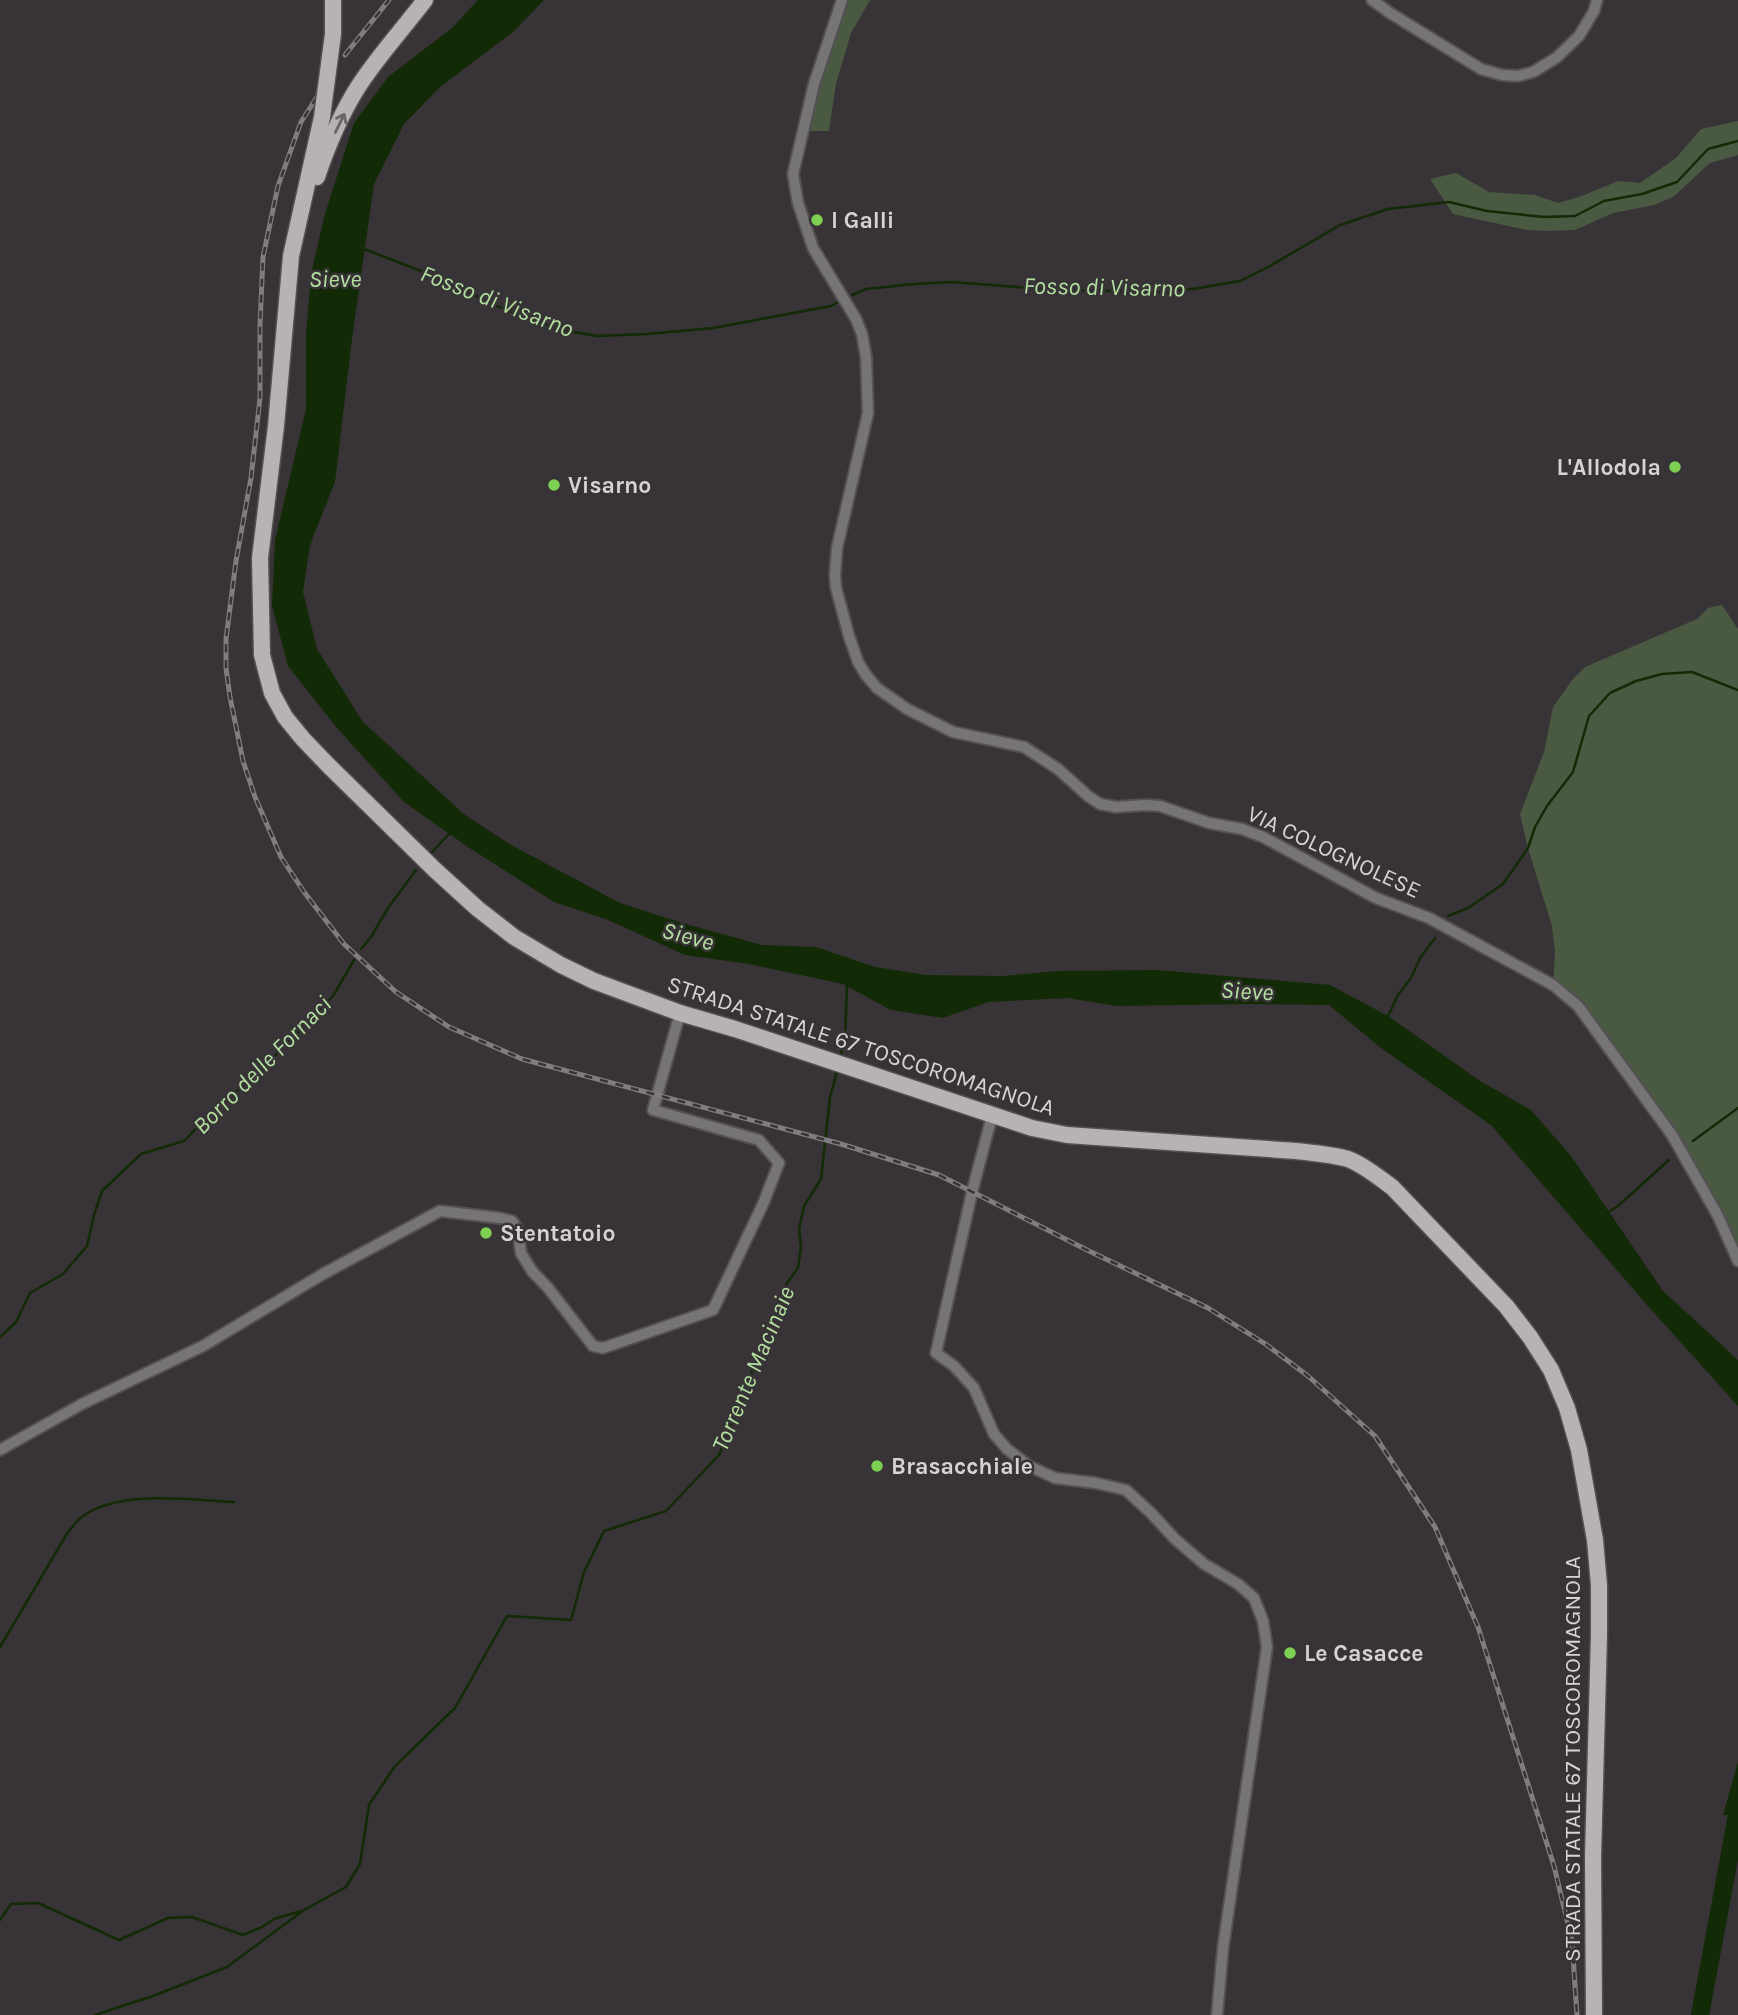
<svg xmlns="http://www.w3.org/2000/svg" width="1738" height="2015" viewBox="0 0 1738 2015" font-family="Karla,sans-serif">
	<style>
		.green { fill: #4a5a42 }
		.water { fill: #122a05 }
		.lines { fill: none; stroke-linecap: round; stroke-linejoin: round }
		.stream { stroke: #122a05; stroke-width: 2.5 }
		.river { stroke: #122a05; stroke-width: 18 }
		.minor-casing { stroke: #545053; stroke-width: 14 }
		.primary-casing { stroke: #545053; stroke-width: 19 }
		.minor { stroke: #777476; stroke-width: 10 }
		.primary { stroke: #b8b2b6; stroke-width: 16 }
		.rail-casing { stroke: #807c7f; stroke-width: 5 }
		.rail { stroke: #383336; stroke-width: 2.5; stroke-dasharray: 8; stroke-linecap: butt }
		.primary-bridge-casing { stroke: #545053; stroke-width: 19; stroke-linecap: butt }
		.primary-bridge { stroke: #b8b2b6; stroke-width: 16 }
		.oneway { stroke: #6b6669 }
		.poi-dot { fill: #7ed053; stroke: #383336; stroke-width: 2.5 }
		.labels { text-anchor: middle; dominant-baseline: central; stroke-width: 5; stroke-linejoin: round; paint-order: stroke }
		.poi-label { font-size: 23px; font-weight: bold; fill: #d6d3d5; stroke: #383336; text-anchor: start }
		.street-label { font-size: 23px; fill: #d6d3d5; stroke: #383336 }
		.water-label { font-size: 24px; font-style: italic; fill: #b3e09f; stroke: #383336 }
	</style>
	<rect width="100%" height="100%" fill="#383336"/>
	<path class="green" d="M842 0H870L851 33 836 84 829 131H803Z
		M1738 121V155L1710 163 1673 197 1654 205 1613 213 1575 230 1550 231 1527 230 1453 214 1430 179 1456 173 1489 192 1535 195 1558 203 1582 196 1618 181 1640 183 1676 158 1701 129Z
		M1722 605 1738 629V1261L1672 1135 1578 1006 1553 985 1555 953 1552 926 1528 848 1520 814 1544 752 1553 707 1573 679 1585 667 1697 619 1708 608Z"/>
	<path class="water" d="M478 0H544L513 32 440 87 404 124 374 184 352 339 335 482 310 545 303 592 317 649 363 722 465 815 511 845 620 903 682 923 762 945 816 947 875 967 925 975 1003 976 1058 971 1158 970 1330 985 1388 1016 1480 1081 1531 1110 1571 1156 1663 1291 1738 1360V1406L1648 1306 1491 1125 1381 1048 1329 1005 1248 1004 1116 1006 1068 998 988 1002 943 1018 891 1010 843 984 749 964 685 955 606 919 554 902 468 847 404 802 337 728 288 666 272 606 275 540 306 409V334L311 275 324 217 354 123 388 77 452 28Z
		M1738 1762V1815H1723Z"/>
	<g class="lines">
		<path class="stream" d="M364 249 429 274 497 306 557 329 597 336 647 334 713 328 831 306 840 301
			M852 295 866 289 914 284 952 282 1056 290 1115 291 1168 292 1199 288 1240 281 1270 266 1340 225 1388 209 1449 202 1487 211 1544 217 1575 216 1604 201 1642 194 1677 182 1708 149 1738 141
			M431 853 450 833
			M1448 916 1468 908 1503 884 1528 848 1535 827 1547 806 1573 772 1589 716 1610 693 1636 681 1662 674 1692 672 1738 690
			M361 949 371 937 388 908 416 870
			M1388 1016 1398 995 1411 978 1420 958 1435 938
			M840 1058 845 1039 847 985
			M1693 1141 1738 1108
			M1608 1212 1618 1206 1669 1160
			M0 1337 16 1322 30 1293 63 1274 87 1246 94 1215 102 1191 141 1154 184 1141 227 1097 249 1083 333 996 354 960
			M0 1647 68 1532C73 1527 77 1520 83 1516 121 1489 189 1500 234 1502
			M0 1920 11 1904 38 1903 119 1940 168 1918 192 1917 243 1935 262 1927 274 1919 301 1911
			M95 2015 153 1996 227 1967 304 1910 346 1887 360 1864 369 1805 395 1766 455 1708 507 1616 571 1620 584 1572 604 1531 666 1511 719 1455 787 1283 798 1268 801 1247 799 1229 804 1206 821 1179 830 1097 838 1068"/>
		<path class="river" d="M1700 2015 1738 1810"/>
		<defs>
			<path id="minor" d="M842 0 814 84 793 174 798 203 813 248 856 319 862 334 866 357 868 413 837 548 835 575 836 588 849 636 858 662 866 675 877 688 907 709 953 732 1024 747 1058 769 1088 796 1100 804 1116 807 1146 805 1160 806 1209 823 1242 829 1263 837 1376 898 1429 918 1553 985 1578 1006 1672 1135 1718 1216 1738 1261
				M1372 0 1390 13 1481 69 1502 75 1518 76 1533 72 1556 58 1579 36 1594 11 1597 0
				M992 1116 972 1192 936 1353 954 1366 974 1388 994 1434 1007 1449 1029 1466 1055 1478 1096 1483 1126 1490 1151 1513 1175 1539 1204 1564 1238 1584 1254 1598 1263 1621 1267 1647 1223 1948 1217 2015
				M0 1450 82 1404 203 1346 323 1274 440 1211 500 1218 512 1221 518 1230 521 1253 532 1271 549 1289 593 1346 603 1348 713 1310 763 1204 779 1163 759 1140 653 1110 680 1013"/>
			<path id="primary" d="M322 117 291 256 276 426 260 558 262 655 272 693 285 717 303 739 328 765 434 869 478 909 514 937 561 965 594 981 680 1013 735 1029 1032 1128 1067 1135 1296 1151C1313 1153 1331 1154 1348 1159 1364 1165 1378 1177 1392 1187L1506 1306 1530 1337 1551 1370 1567 1408 1579 1450 1595 1540 1599 1585V1635L1593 1857 1594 2015
				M317 177C327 147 341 114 358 87 378 56 403 29 425 0"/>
		</defs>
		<use href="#minor" class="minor-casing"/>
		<use href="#primary" class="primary-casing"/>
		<use href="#minor" class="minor"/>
		<use href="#primary" class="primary"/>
		<defs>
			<path id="rail" d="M345 55 389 0
				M317 97 301 122 278 186 263 257 260 325V398L251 478 236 561 226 639V668L230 697 243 761 255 797 281 857 304 892 344 944 396 992 449 1027 522 1059 841 1144 939 1175 1089 1251 1208 1308 1267 1345 1308 1376 1375 1436 1435 1527 1478 1627 1554 1866 1572 1941 1577 2015"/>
		</defs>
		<use href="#rail" class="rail-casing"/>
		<use href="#rail" class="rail"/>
		<defs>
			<path id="primary-bridge" d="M322 117 333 34V0"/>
		</defs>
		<use href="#primary-bridge" class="primary-bridge-casing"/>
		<use href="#primary-bridge" class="primary-bridge"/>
	</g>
	<defs><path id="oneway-shaft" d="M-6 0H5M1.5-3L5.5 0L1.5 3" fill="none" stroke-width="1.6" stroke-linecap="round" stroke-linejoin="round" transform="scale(1.75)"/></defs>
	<use class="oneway" href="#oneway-shaft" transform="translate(340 123) rotate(-64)"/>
	<g class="poi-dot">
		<circle cx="817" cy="220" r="7"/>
		<circle cx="1675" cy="467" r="7"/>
		<circle cx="554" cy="485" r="7"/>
		<circle cx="486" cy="1233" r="7"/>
		<circle cx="877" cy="1466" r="7"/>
		<circle cx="1290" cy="1653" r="7"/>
	</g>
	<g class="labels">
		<g class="poi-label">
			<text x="831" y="220">I Galli</text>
			<text x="1661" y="467" text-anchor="end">L'Allodola</text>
			<text x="568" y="485">Visarno</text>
			<text x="500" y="1233">Stentatoio</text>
			<text x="891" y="1466">Brasacchiale</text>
			<text x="1304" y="1653">Le Casacce</text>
		</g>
		<g class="street-label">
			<text transform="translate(1334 852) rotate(25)">VIA COLOGNOLESE</text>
			<text transform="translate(861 1046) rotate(18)">STRADA STATALE 67 TOSCOROMAGNOLA</text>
			<text transform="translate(1572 1759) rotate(-90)">STRADA STATALE 67 TOSCOROMAGNOLA</text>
		</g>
		<g class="water-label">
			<text x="335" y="279">Sieve</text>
			<text transform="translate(1104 287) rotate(1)">Fosso di Visarno</text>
			<text transform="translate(497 301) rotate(21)">Fosso di Visarno</text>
			<text transform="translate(688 936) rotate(15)">Sieve</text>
			<text transform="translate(1247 991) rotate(3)">Sieve</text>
			<text transform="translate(262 1065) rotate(-45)">Borro delle Fornaci</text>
			<text transform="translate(753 1369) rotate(-67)">Torrente Macinaie</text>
		</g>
	</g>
</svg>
